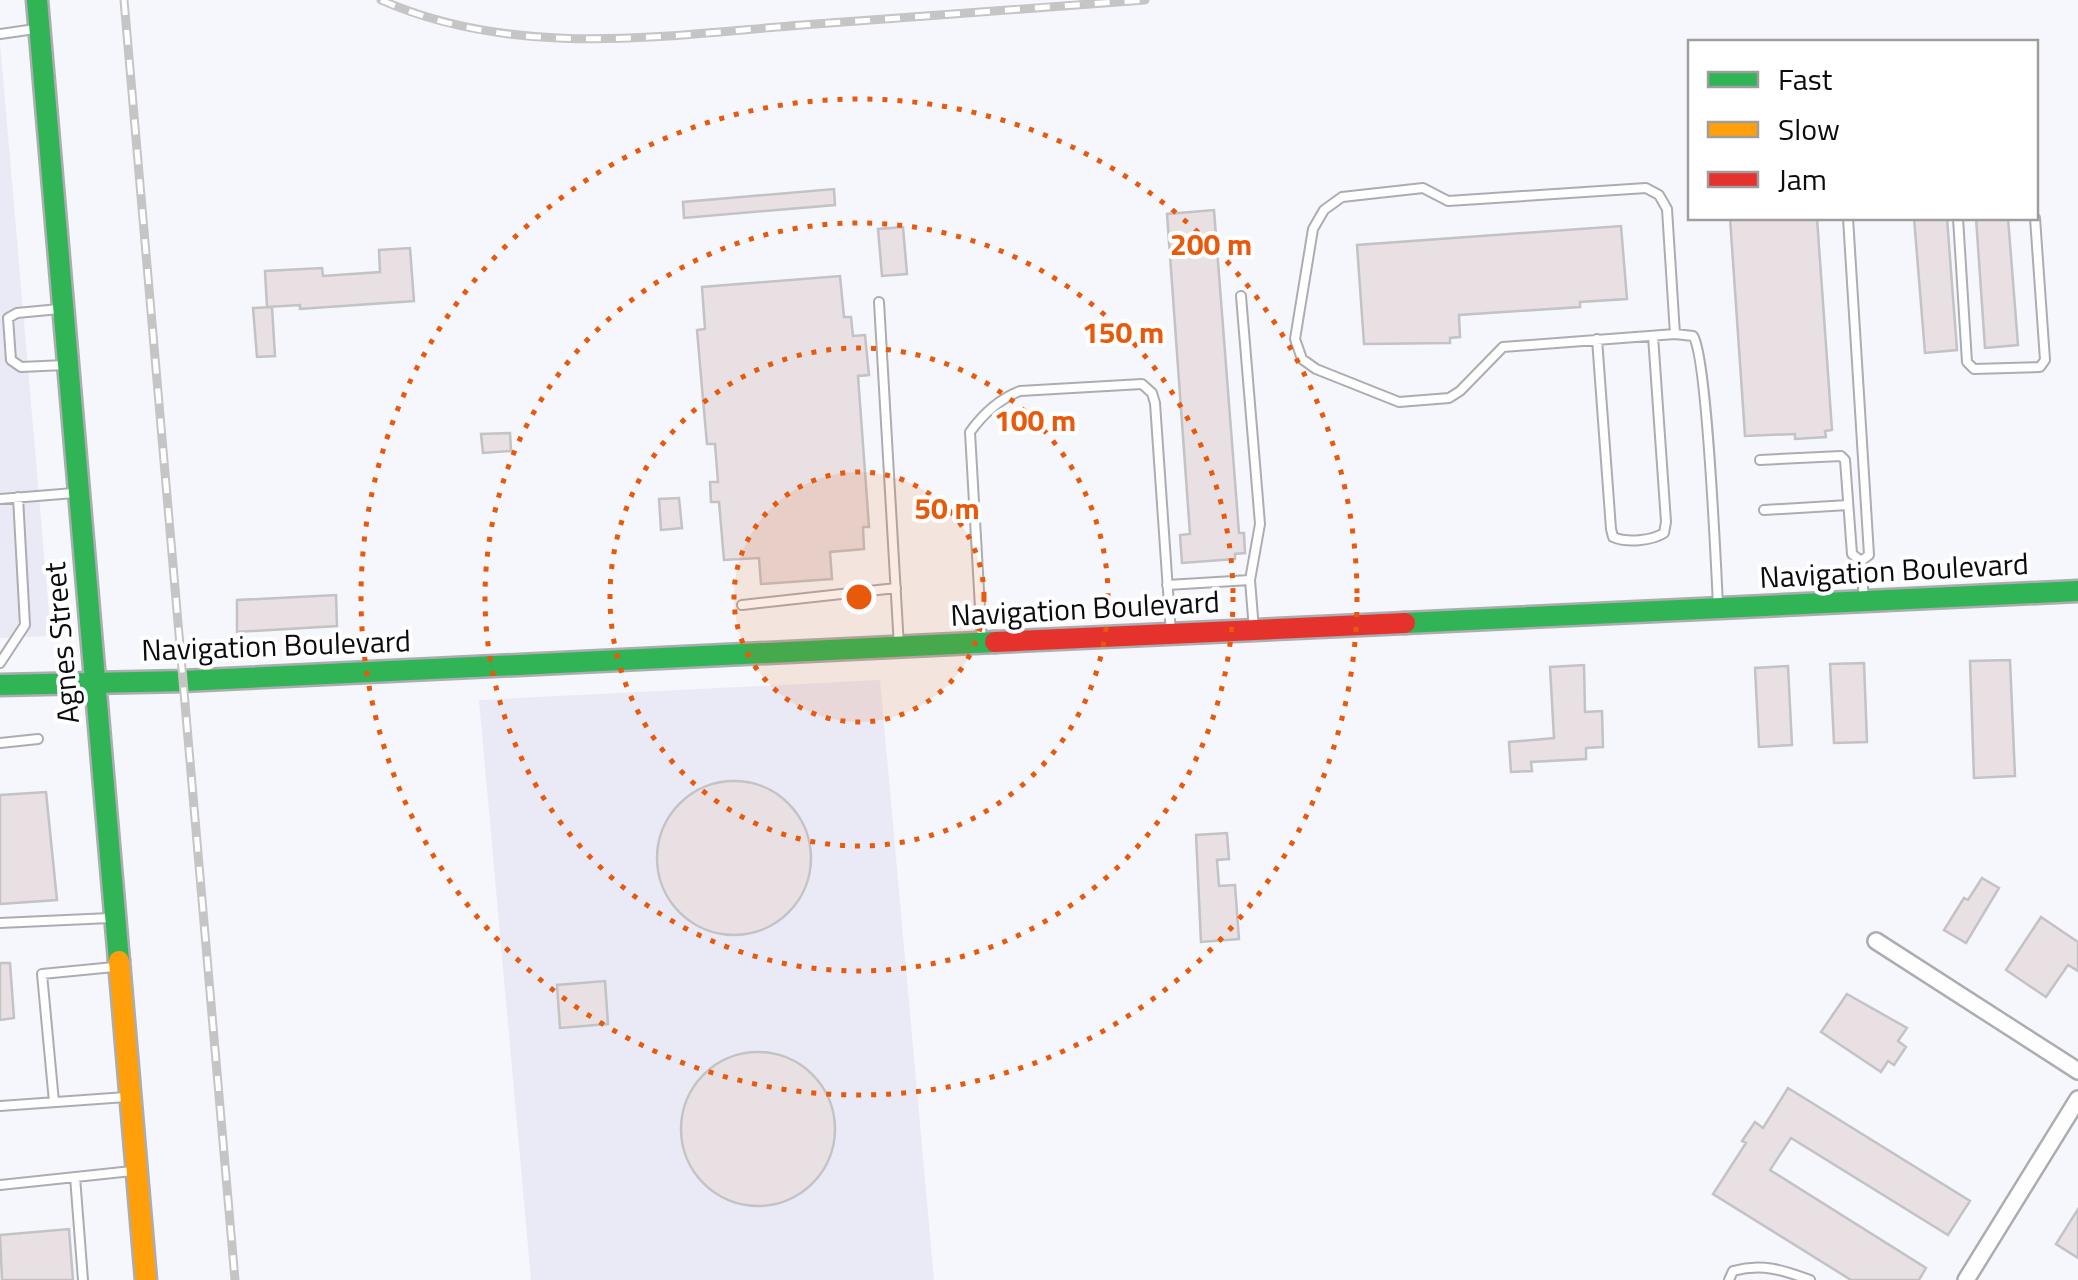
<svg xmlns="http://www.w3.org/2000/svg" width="2078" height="1280" viewBox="0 0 2078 1280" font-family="'Titillium Web',sans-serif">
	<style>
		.built { fill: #e9eaf6 }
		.building { fill: #e8e0e2; stroke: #c3c2c4; stroke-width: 2.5 }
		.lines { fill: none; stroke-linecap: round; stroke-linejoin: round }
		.lane-casing { stroke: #acadb1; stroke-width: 12 }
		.street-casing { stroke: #acadb1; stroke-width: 20 }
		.fast-casing { stroke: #acadb1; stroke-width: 25 }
		.slow-casing { stroke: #acadb1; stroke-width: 25 }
		.jam-casing { stroke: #acadb1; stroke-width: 25 }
		.lane { stroke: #fefeff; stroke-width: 8 }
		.street { stroke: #fefeff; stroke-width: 15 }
		.fast { stroke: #30b455; stroke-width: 20 }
		.slow { stroke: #ff9f0a; stroke-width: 20 }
		.jam { stroke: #e5322d; stroke-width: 20 }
		.rail-casing { stroke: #c5c5c6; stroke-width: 9 }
		.rail { stroke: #fff; stroke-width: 5; stroke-dasharray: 15; stroke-linecap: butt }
		.ring { fill: none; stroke: #e8590c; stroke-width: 5; stroke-dasharray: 5 10 }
		.labels { text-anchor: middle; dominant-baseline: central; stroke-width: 8; stroke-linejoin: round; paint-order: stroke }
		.street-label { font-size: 30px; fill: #0c0c0f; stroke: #fff }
		.centre { fill: #e8590c; stroke: #fff; stroke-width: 5 }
		.ring-label { font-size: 30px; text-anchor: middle; font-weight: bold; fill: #e8590c; stroke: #fff; stroke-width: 8; stroke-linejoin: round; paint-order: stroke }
	</style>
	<rect width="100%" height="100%" fill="#f6f7fc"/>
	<path class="built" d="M0 42 51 636 0 638Z
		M880 680 934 1280H531L479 700Z"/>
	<path class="building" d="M834 189 835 205 684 218 683 202Z
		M1214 210 1239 533H1244L1245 553 1235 554V559L1182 563 1180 535 1190 534 1167 214Z
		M1730 218H1817L1832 430 1825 431 1826 437 1795 439V434L1745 436Z
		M1914 218H1947L1957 350 1925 353Z
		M1976 218H2008L2018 345 1985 348Z
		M1621 226 1627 299 1580 302V307L1459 315 1460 337 1450 338V343L1364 344 1357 245Z
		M903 227 907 274 882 276 878 229Z
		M410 248 414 301 300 309V305L267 307 265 271 322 268 323 276 380 272 379 250Z
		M840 276 844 317H851L853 336 865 335 869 375 858 376 869 527H863L864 549 830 552 832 579 761 584 759 558 724 560 719 502H711L710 482H718L715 444H707L702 388 697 330 705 329 702 287Z
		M272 307 275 356 257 357 253 308Z
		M510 433 511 451 483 453 481 434Z
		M679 498 682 528 661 530 659 499Z
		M336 595 337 626 237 632V600Z
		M2010 660 2015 776 1974 778 1970 661Z
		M1864 663 1867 742 1834 743 1830 664Z
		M1584 665 1585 712 1602 711 1603 747 1586 748V759L1531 762 1532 771 1511 772 1509 742 1554 738 1550 667Z
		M1788 666 1792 745 1759 747 1755 668Z
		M657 858a77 77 0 1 1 154 0a77 77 0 1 1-154 0Z
		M46 792 57 900 0 904V795Z
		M1227 833 1229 859 1217 860 1219 886 1235 885 1239 939 1201 942 1196 835Z
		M1982 878 1999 888 1966 943 1944 930 1964 898 1968 900Z
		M2041 917 2078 942V971L2068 965 2046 997 2006 970Z
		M0 963H10L14 1018 0 1020Z
		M605 981 608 1024 560 1028 557 985Z
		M1847 994 1907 1028 1898 1041 1906 1047 1894 1065 1888 1061 1881 1072 1821 1032Z
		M681 1129a77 77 0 1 1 154 0a77 77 0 1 1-154 0Z
		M1788 1088 1970 1201 1948 1235 1791 1138 1770 1170 1926 1268 1919 1280H1851L1713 1194 1746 1143 1742 1141 1755 1122 1763 1128Z
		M2078 1209V1258L2056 1244Z
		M69 1229 73 1280H2L0 1235Z"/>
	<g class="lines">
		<defs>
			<path id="lane" d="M0 34 35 29
				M1848 218 1869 555 1861 561 1864 601
				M1958 218 1967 362 1974 369 2040 367 2045 360 2035 218
				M1241 296 1260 524 1250 580 1254 630
				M879 302 899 647
				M59 309 17 313 8 318 11 360 21 367 65 365
				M1675 334 1667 209 1659 195 1646 188 1448 201 1423 188 1342 197 1324 210 1313 229 1295 339 1302 359 1316 369 1399 402 1449 398 1460 391 1503 347 1675 334 1693 336C1707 354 1716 567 1718 605
				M1597 339 1611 529 1613 537C1627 543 1651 541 1664 533L1666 522 1653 336
				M1760 460 1841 456 1845 460 1852 554 1861 561
				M0 499 74 493
				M1764 510 1848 505
				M1167 585 1250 580
				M742 605 896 588
				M982 643 970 432C983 414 999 399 1020 391L1142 384 1152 393 1155 403 1171 634
				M0 663 25 625 18 497
				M0 743 38 739
				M0 923 110 918
				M54 1102 42 974 114 967
				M0 1106 126 1097
				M75 1177 83 1280
				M0 1185 132 1171
				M1729 1280 1733 1271C1762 1263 1783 1270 1810 1280"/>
			<path id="street" d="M1876 941 2078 1071
				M1966 1280 2078 1099"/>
			<path id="fast" d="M37 0 119 961
				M1405 623 2078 591
				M0 685 183 681 995 642"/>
			<path id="slow" d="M119 961 146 1280"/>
			<path id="jam" d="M995 642 1405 623"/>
		</defs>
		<use href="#lane" class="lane-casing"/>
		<use href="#street" class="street-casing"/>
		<use href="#fast" class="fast-casing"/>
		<use href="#slow" class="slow-casing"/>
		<use href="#jam" class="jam-casing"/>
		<use href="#lane" class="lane"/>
		<use href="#street" class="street"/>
		<use href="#fast" class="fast"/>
		<use href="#slow" class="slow"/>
		<use href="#jam" class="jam"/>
		<defs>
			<path id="rail" d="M124 0 235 1280
				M381 0C515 59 661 36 802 25 916 17 1031 8 1145 0"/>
		</defs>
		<use href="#rail" class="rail-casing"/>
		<use href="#rail" class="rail"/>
	</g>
	<circle cx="859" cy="597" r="125" fill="#e8590c" fill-opacity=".12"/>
	<g class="ring">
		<circle cx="859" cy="597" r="125"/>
		<circle cx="859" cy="597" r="249"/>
		<circle cx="859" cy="597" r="374"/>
		<circle cx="859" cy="597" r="498"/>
	</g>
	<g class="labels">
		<g class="street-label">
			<text transform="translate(1894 570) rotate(-3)">Navigation Boulevard</text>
			<text transform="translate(1085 608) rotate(-3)">Navigation Boulevard</text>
			<text transform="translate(61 643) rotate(-95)">Agnes Street</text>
			<text transform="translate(276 645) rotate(-2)">Navigation Boulevard</text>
		</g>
	</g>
	<circle cx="859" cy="597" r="15" class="centre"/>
	<g class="ring-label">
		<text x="1211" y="255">200 m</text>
		<text x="1123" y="343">150 m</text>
		<text x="1035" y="431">100 m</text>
		<text x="947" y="519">50 m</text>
	</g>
	<rect x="1688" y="40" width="350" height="180" fill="#ffffff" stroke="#9e9e9f" stroke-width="2.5"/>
	<rect x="1708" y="72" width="50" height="15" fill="#30b455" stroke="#9e9e9f" stroke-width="2.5"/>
	<text x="1778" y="90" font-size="30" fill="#0c0c0f">Fast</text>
	<rect x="1708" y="122" width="50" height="15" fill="#ff9f0a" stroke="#9e9e9f" stroke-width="2.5"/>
	<text x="1778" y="140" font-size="30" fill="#0c0c0f">Slow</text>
	<rect x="1708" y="172" width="50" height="15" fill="#e5322d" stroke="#9e9e9f" stroke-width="2.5"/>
	<text x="1778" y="190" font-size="30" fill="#0c0c0f">Jam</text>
</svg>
